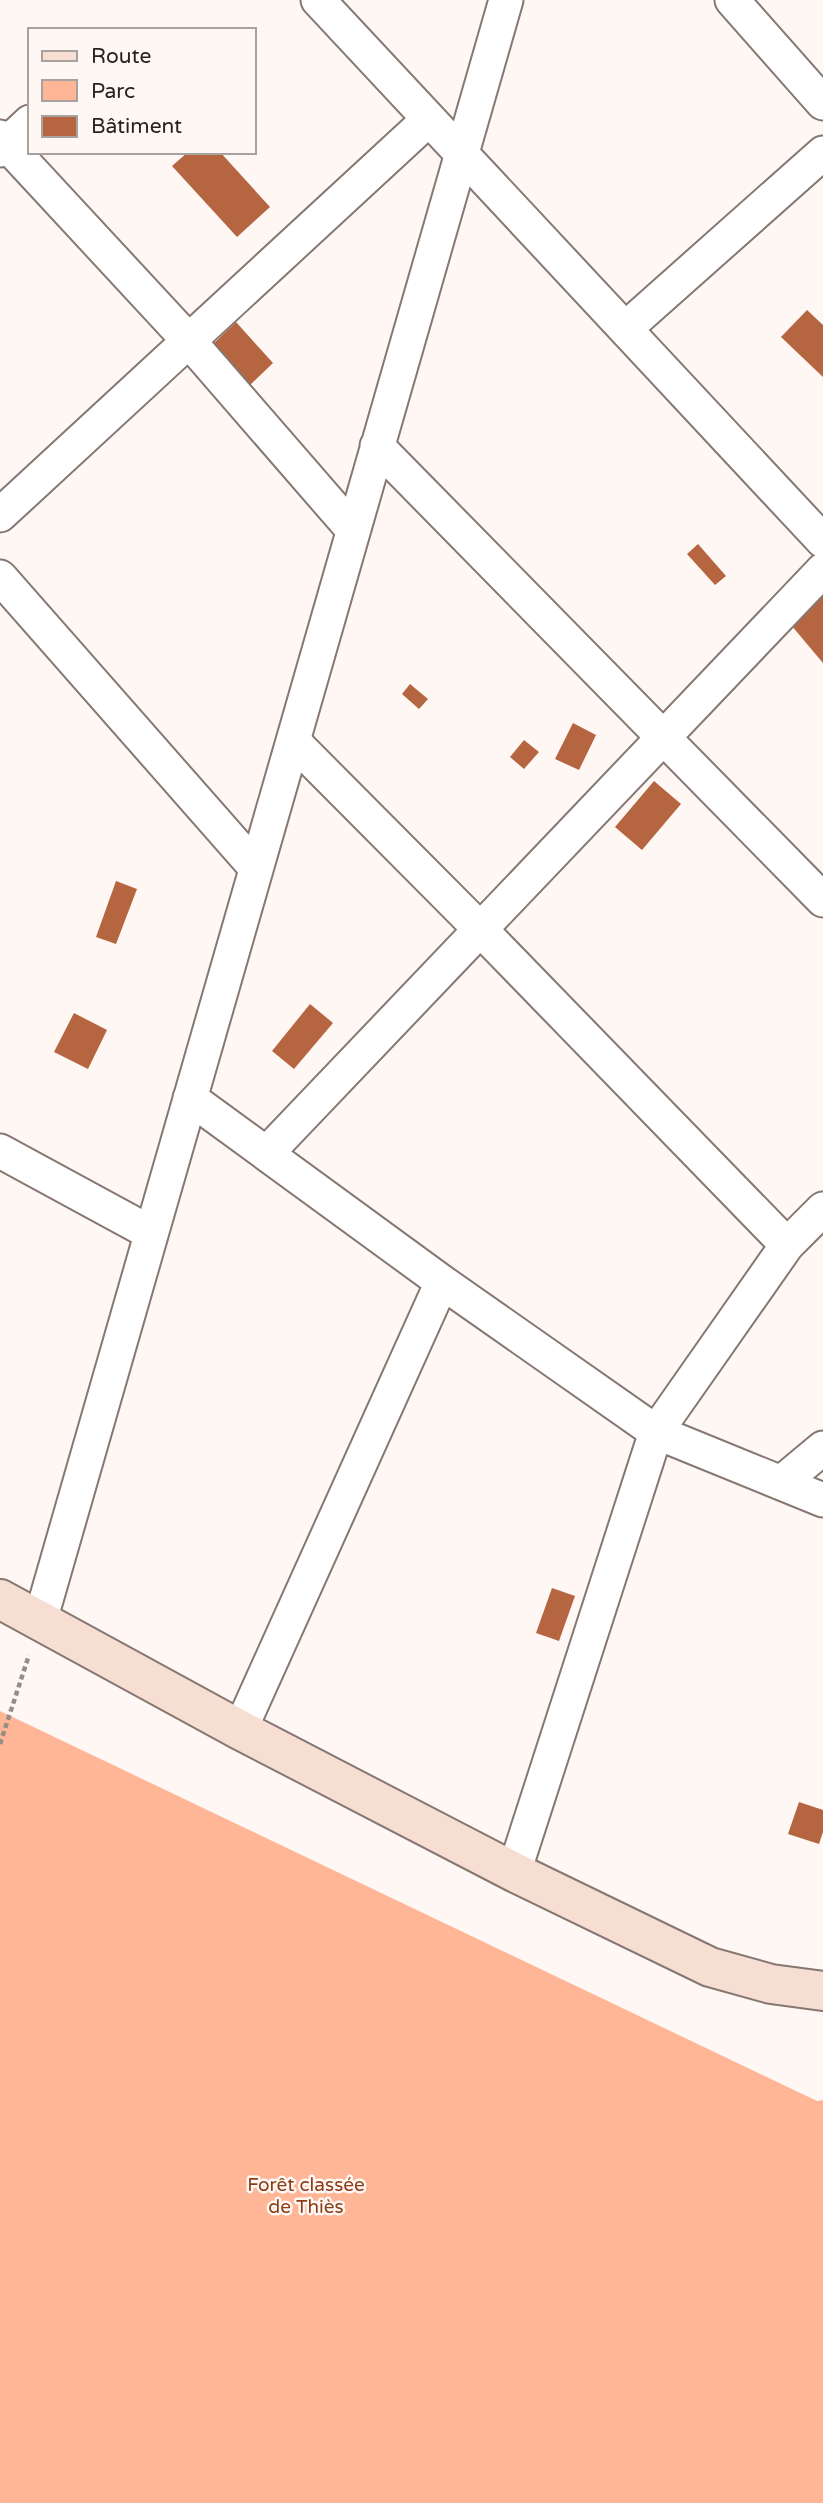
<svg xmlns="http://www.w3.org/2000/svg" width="823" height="2503" viewBox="0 0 823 2503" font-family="'Varela Round',sans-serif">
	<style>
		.green { fill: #feb696 }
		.building { fill: #b56641 }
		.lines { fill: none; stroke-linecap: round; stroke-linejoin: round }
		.street-casing { stroke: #867771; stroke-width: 37 }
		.secondary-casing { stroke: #867771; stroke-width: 42 }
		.path { stroke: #948d8a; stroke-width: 4.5; stroke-dasharray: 5 3.5; stroke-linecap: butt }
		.street { stroke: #fff; stroke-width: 33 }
		.secondary { stroke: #f7ded3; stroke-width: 38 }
		.labels { text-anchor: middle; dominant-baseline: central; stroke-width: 5; stroke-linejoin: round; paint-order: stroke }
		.park-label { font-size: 19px; fill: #8a3e16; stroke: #fef7f4 }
	</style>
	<rect width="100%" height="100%" fill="#fef7f4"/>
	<path class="green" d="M0 1711 817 2101 823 2100V2503H0Z"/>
	<path class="building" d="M188 152H220L270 207 237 237 172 166Z
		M807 310 823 325V377L781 337Z
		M236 322 273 363 250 385 212 345Z
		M698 544 726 576 715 585 687 554Z
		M823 587V663L786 619Z
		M410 684 428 699 419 709 402 694Z
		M573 723 596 735 579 770 555 759Z
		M524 740 539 752 524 769 510 757Z
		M654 781 681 804 642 850 615 827Z
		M116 881 137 889 116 944 96 937Z
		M310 1004 333 1023 294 1069 272 1051Z
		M74 1013 107 1030 88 1069 54 1052Z
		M552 1588 575 1596 559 1641 536 1633Z
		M799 1802 823 1810V1832L819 1844 788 1834Z"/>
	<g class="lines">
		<defs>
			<path id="street" d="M318 0 823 541
				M732 0 823 103
				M0 137 189 341 353 530
				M0 150 30 122
				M625 329 823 153
				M377 446 823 900
				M0 515 429 119
				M0 577 256 868
				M293 741 479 928 787 1245
				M190 1098 442 1282 656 1432 823 1500
				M0 1151 151 1233
				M267 1153 823 570
				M781 1483 823 1448
				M40 1621 506 0
				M240 1730 442 1282
				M514 1872 656 1432 787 1245 823 1209"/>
			<path id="secondary" d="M0 1599 240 1730 514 1872 710 1967 771 1984 823 1991"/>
		</defs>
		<use href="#street" class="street-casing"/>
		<use href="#secondary" class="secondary-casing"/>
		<path class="path" d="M0 1744 29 1655"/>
		<use href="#street" class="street"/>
		<use href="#secondary" class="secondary"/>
	</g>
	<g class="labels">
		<g class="park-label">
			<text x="306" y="2185">Forêt classée<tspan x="306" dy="22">de Thiès</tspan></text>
		</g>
	</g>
	<rect x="28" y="28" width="228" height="126" fill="#fef7f4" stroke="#a8a29f" stroke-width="2"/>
	<rect x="42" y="51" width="35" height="10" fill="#f7ded3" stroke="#a8a29f" stroke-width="2"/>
	<text x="91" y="63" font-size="21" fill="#28221f">Route</text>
	<rect x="42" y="80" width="35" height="21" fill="#feb696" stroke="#a8a29f" stroke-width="2"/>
	<text x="91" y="98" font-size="21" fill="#28221f">Parc</text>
	<rect x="42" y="116" width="35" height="21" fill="#b56641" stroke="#a8a29f" stroke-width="2"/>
	<text x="91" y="133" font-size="21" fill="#28221f">Bâtiment</text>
</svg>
